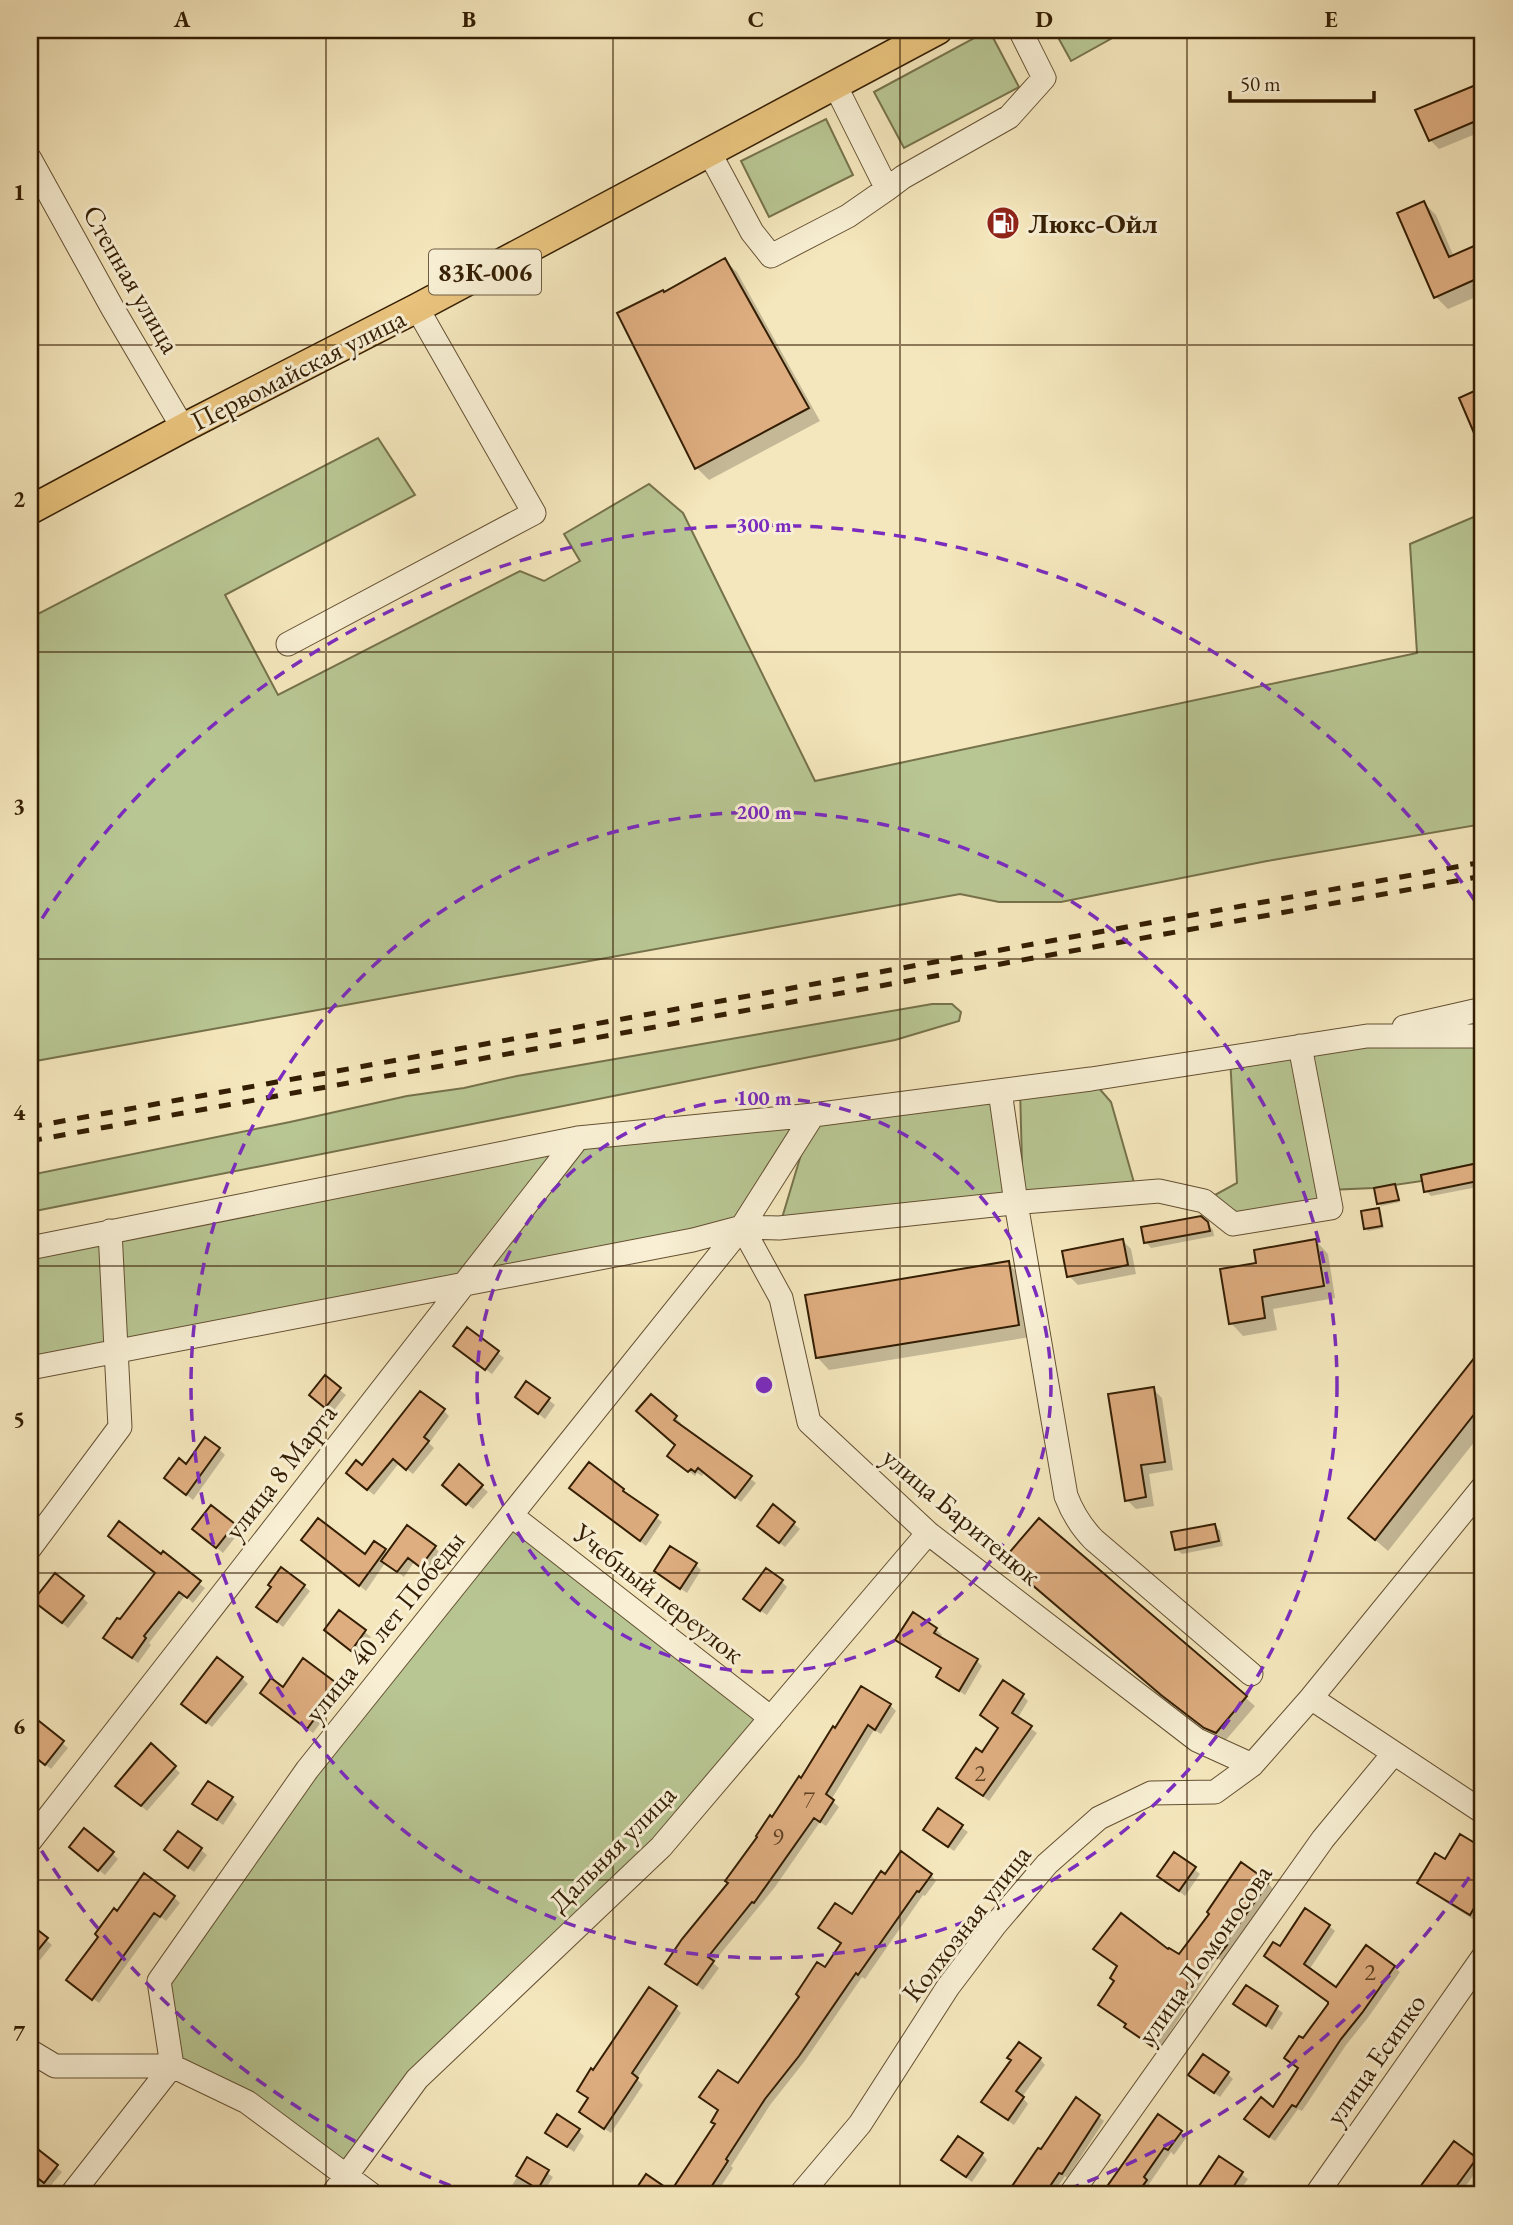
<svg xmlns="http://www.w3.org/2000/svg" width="1513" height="2225" viewBox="0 0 1513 2225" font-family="'EB Garamond',serif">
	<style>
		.green { fill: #b8c693; stroke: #76724b; stroke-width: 2 }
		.shadow { fill: #0003 }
		.building { fill: #dead80; stroke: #341e03; stroke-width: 2 }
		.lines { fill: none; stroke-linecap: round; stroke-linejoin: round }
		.minor-casing { stroke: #645032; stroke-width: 25 }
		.major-casing { stroke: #341e03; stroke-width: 31 }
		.minor { stroke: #f8efd4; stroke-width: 23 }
		.major { stroke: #eac47e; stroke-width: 28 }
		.rail { stroke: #341e03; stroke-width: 5; stroke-dasharray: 12 12; stroke-linecap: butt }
		.grid { fill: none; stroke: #341e03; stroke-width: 2; stroke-opacity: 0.55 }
		.ring { fill: none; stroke: #7b2cbf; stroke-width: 3.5; stroke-dasharray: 12 9 }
		.labels { text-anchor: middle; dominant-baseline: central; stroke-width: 6; stroke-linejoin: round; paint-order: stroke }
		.number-label { font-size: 24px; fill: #5e4222 }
		.shield { fill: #f8efd4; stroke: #6f5d42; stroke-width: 2 }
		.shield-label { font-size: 26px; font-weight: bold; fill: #341e03 }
		.poi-label { font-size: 28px; font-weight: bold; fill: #341e03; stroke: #f8efd4; text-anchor: start }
		.street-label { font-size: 28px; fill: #341e03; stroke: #f8efd4 }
		.centre { fill: #7b2cbf; stroke: #f8efd4; stroke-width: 3.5 }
		.ring-label { font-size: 21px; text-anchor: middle; font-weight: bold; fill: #7b2cbf; stroke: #f8efd4; stroke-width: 6; stroke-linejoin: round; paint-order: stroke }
		.neatline { fill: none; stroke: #341e03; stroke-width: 2.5 }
		.grid-label { font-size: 23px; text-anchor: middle; font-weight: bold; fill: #341e03 }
	</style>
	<rect width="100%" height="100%" fill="#f5e7bd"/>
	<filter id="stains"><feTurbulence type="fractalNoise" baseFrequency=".00286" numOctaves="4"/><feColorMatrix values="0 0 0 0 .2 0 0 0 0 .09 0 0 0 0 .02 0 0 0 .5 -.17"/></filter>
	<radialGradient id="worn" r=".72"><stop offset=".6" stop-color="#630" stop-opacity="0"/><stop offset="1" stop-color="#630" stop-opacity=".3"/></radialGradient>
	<path class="green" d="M989 30 1019 87 904 148 874 92Z
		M1054 30H1122L1123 32 1071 61Z
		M826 119 853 175 769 217 741 161Z
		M378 438 415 495 225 595 278 695 520 571 544 581 580 561 564 534 649 484 683 513 815 781 1417 653 1410 544 1483 513V824L1267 861 1061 902H999L960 894 30 1062V618Z
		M932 1004H952L961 1012 959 1021 895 1040 30 1212V1175L290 1122 407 1096 464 1088 517 1076Z
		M1483 1036V1162L1421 1175 1422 1181 1374 1188 1328 1190 1331 1208 1233 1224 1204 1201 1237 1183 1230 1057Z
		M1091 1079 1111 1102 1137 1193 1023 1202 1020 1088Z
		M989 1092 1007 1204 779 1228 812 1118 742 1227 30 1368V1248L578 1138Z
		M511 1515 771 1718 661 1847 417 2079 347 2177 172 2066 159 1981Z"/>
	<path class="shadow" d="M1483 83V131L1439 149 1430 140 1418 111Z
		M1424 203 1436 215 1454 257 1483 244V294L1448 309 1436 297Z
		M724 260 737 272 820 421 709 480 697 468 664 294Z
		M1483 1165V1186L1431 1196 1426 1191Z
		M1395 1186 1397 1188 1400 1202 1381 1206 1379 1203Z
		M1379 1209 1381 1212 1384 1228 1368 1231 1366 1228Z
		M1207 1223 1213 1230 1214 1236 1151 1248 1146 1242Z
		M1122 1240 1131 1249 1136 1274 1078 1285 1069 1276Z
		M1316 1241 1328 1254 1335 1298 1273 1309 1277 1330 1243 1336 1231 1323Z
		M1008 1263 1020 1275 1030 1337 829 1370 817 1357Z
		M468 1329 504 1358 492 1374 461 1351Z
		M1483 1350V1431L1388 1551 1350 1518Z
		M325 1378 346 1395 332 1413 317 1401Z
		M527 1383 555 1405 545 1419 517 1397Z
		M1153 1389 1162 1398 1173 1470 1149 1474 1154 1506 1136 1509 1127 1500Z
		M651 1396 681 1423 679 1426 756 1483 741 1502 704 1473 702 1476 697 1473 695 1476 675 1461 677 1445Z
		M443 1410 449 1416 429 1443 434 1448 413 1474 399 1463 374 1495 354 1479 362 1467Z
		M219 1449 225 1455 193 1500 172 1483 186 1466Z
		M459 1467 488 1492 473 1509 450 1490Z
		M623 1490 628 1496 662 1522 646 1546 577 1493Z
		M211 1507 240 1531 223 1553 200 1534Z
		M774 1507 800 1529 785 1547 765 1531Z
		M1039 1520 1255 1706 1225 1741 1215 1736 1172 1704Z
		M1215 1526 1220 1531 1223 1546 1182 1554 1176 1549Z
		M435 1547 440 1553 427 1571 414 1562 404 1577 385 1563 366 1591 350 1578 385 1551 388 1554Z
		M161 1556 205 1588 193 1603 185 1596 149 1643 151 1645 138 1663 105 1638 157 1574Z
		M696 1565 701 1570 687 1593 656 1571Z
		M782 1582 787 1587 767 1615 751 1604Z
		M304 1586 310 1591 283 1627 258 1607Z
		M83 1598 88 1603 68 1628 41 1606Z
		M339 1612 371 1637 358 1655 332 1636Z
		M936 1629 942 1635 940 1638 977 1661 982 1666 965 1695 938 1676 942 1669 903 1645 898 1640Z
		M242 1678 248 1684 212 1727 189 1709Z
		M334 1683 339 1688 318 1717 322 1721 313 1733 268 1698 283 1689Z
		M1023 1696 1028 1701 1017 1719 1037 1733 989 1801 958 1778 982 1754 1000 1729 982 1715Z
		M890 1705 896 1711 881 1734 874 1730 831 1800 839 1807 826 1826 820 1822 775 1887 713 1963 719 1968 703 1990 673 1969 773 1819 836 1730Z
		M39 1724 68 1748 51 1769 30 1752V1735Z
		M152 1745 180 1773 147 1811 123 1791Z
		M232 1799 237 1804 223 1825 195 1804Z
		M939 1811 968 1832 954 1851 931 1835Z
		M179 1833 207 1855 194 1872 172 1855Z
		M1461 1836 1483 1850V1916L1479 1923 1428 1891 1419 1883 1446 1861Z
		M77 1853H112L118 1859 105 1875Z
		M1194 1869 1200 1874 1185 1896 1160 1876Z
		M931 1875 936 1881 925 1896 923 1895 865 1979 862 1977 804 2062 770 2105 731 2166 733 2168 718 2191 712 2187 707 2195H636L635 2194 671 2193 716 2125 738 2086 842 1944 820 1928 852 1917Z
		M1268 1883 1273 1889 1229 1950 1231 1952 1224 1963 1218 1958 1158 2051 1132 2032 1126 2027 1127 2025 1100 2005 1116 1982 1119 1967 1169 1952 1180 1957Z
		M174 1897 180 1903 166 1921 161 1917 99 2003 72 1982 118 1913Z
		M30 1926 52 1945 40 1960 32 1954 30 1957Z
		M1329 1926 1335 1931 1309 1970 1337 1989 1366 1947 1400 1972 1367 2019 1346 2045 1302 2111 1298 2109 1275 2141 1252 2125 1273 2109 1299 2069 1286 2058 1303 2041 1330 2004 1280 1949Z
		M1246 1987 1283 2013 1272 2030 1235 2004Z
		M675 2007 681 2013 637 2079 643 2085 611 2133 587 2117 590 2099 579 2090 594 2072Z
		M1040 2059 1045 2065 1022 2097 1028 2104 1014 2125 989 2107 1012 2061Z
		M1227 2073 1233 2079 1220 2097 1196 2080Z
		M1076 2100 1104 2121 1067 2178 1065 2176 1052 2195H1008L1039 2150 1041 2152Z
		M1483 2104V2125L1474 2117Z
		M578 2130 584 2136 574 2152 547 2133Z
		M1181 2132 1186 2138 1174 2155 1171 2152 1149 2184 1152 2187 1146 2195H1112L1106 2190Z
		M1455 2143 1481 2165 1459 2195H1417Z
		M33 2148 62 2172 43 2195H30V2153Z
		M982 2154 987 2160 972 2182 943 2160Z
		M1220 2158 1248 2179 1237 2195H1184L1190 2187 1197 2192Z
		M528 2160 553 2177 542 2195H506Z"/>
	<path class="building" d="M1483 82V118L1429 141 1415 110Z
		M1424 201 1449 257 1483 242V276L1434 298 1397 213Z
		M725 258 809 408 695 469 617 313 663 290 664 292Z
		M1483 387V454L1459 398Z
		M1483 1162V1180L1424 1192 1421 1175Z
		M1395 1184 1399 1200 1377 1204 1374 1188Z
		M1379 1208 1382 1226 1364 1229 1361 1211Z
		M1201 1216 1208 1222 1210 1231 1144 1243 1141 1227Z
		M1123 1239 1128 1265 1067 1277 1062 1251Z
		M1316 1239 1324 1286 1262 1297 1265 1318 1229 1324 1220 1269 1256 1263 1254 1250Z
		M1009 1261 1019 1325 816 1358 805 1295Z
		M467 1327 499 1351 485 1370 453 1346Z
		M1483 1347V1403L1375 1540 1348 1518Z
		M325 1375 341 1388 325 1408 309 1395Z
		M526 1381 550 1398 538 1414 515 1397Z
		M1154 1387 1165 1462 1141 1465 1146 1497 1125 1501 1108 1394Z
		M420 1391 445 1409 424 1437 429 1441 406 1470 393 1459 367 1490 346 1473 356 1460 362 1465Z
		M651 1394 677 1416 674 1420 752 1476 735 1498 698 1468 695 1472 691 1469 688 1472 667 1456 675 1445 636 1411Z
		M205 1437 220 1448 186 1495 164 1478 179 1458 186 1464Z
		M589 1462 624 1489 623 1491 658 1515 640 1541 569 1488Z
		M459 1464 483 1485 466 1505 442 1485Z
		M773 1504 795 1522 779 1543 757 1526Z
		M211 1505 235 1524 216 1548 192 1529Z
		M318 1518 365 1554 374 1541 386 1549 359 1586 301 1540Z
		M1039 1518 1247 1696 1216 1733 1204 1728 1161 1695 1003 1560Z
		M119 1521 161 1554 163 1551 201 1581 187 1598 179 1592 144 1636 146 1638 132 1658 103 1638 117 1618 120 1619 155 1573 108 1536Z
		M1215 1524 1219 1541 1175 1550 1171 1532Z
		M407 1525 436 1546 420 1567 408 1558 397 1572 381 1561Z
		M670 1546 697 1563 680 1589 654 1571Z
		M281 1567 305 1585 277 1622 256 1607 271 1587 268 1585Z
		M766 1568 783 1580 760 1611 743 1599Z
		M55 1573 84 1596 62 1623 33 1601Z
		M339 1610 366 1630 351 1651 324 1630Z
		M913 1612 937 1628 934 1633 978 1659 959 1691 936 1677 941 1668 895 1640Z
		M217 1657 243 1677 206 1723 181 1704Z
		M303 1658 335 1682 313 1710 318 1714 307 1729 260 1693 271 1678 283 1687Z
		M1003 1680 1024 1694 1012 1713 1032 1726 983 1796 956 1778 976 1748 982 1752 998 1728 980 1715Z
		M861 1686 891 1704 875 1730 868 1725 826 1794 834 1800 820 1822 814 1818 754 1903 752 1902 708 1957 714 1961 697 1985 665 1964 682 1939 728 1883 725 1881 757 1837 756 1836 770 1815 772 1817 799 1776 801 1778 833 1726 835 1728Z
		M39 1721 64 1741 45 1765 30 1753V1733Z
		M151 1743 176 1766 141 1806 115 1786Z
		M208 1781 233 1797 217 1820 192 1804Z
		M938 1808 963 1825 948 1847 923 1830Z
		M84 1828 114 1852 98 1871 69 1847Z
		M178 1831 202 1848 188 1868 164 1850Z
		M1460 1834 1483 1848V1893L1470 1915 1417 1883 1435 1853 1445 1859Z
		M901 1851 932 1874 919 1892 917 1891 858 1975 856 1973 799 2056 765 2099 726 2159 728 2161 706 2195H632L646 2174 671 2191 715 2124 711 2122 718 2110 699 2097 718 2070 738 2083 799 1997 796 1994 817 1962 825 1967 841 1943 818 1928 835 1903 852 1914 881 1871 885 1874Z
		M1174 1852 1196 1867 1179 1891 1157 1876Z
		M1241 1862 1269 1882 1225 1944 1227 1945 1217 1958 1212 1954 1152 2046 1124 2027 1126 2024 1098 2005 1114 1981 1110 1978 1117 1966 1093 1949 1121 1913 1168 1949 1169 1948 1179 1954 1209 1914 1207 1912Z
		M144 1873 175 1896 160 1917 154 1913 92 2000 66 1980 98 1937 95 1934 114 1908 117 1911Z
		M1305 1908 1330 1925 1304 1964 1336 1987 1366 1945 1395 1966 1362 2013 1341 2039 1296 2107 1292 2105 1269 2137 1244 2119 1261 2097 1273 2107 1298 2068 1284 2058 1299 2036 1303 2038 1328 2004V2002L1264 1956 1273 1942 1280 1946Z
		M30 1924 48 1938 30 1960Z
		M1246 1985 1278 2006 1266 2026 1233 2004Z
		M649 1987 677 2006 632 2073 638 2078 604 2129 579 2112 588 2098 577 2091 591 2068 593 2070Z
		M1019 2042 1041 2058 1016 2091 1024 2097 1008 2120 981 2102 1011 2060 1007 2058Z
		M1203 2054 1229 2072 1214 2093 1188 2075Z
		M1076 2097 1100 2115 1062 2174 1059 2173 1044 2195H1006L1038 2148 1041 2149Z
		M557 2114 580 2129 567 2147 545 2133Z
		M1158 2114 1182 2131 1168 2150 1164 2148 1144 2177 1147 2180 1136 2195H1101Z
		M958 2136 983 2153 966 2177 941 2160Z
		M1454 2141 1477 2158 1450 2195H1414Z
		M30 2143 58 2165 44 2183 30 2172Z
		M1219 2156 1243 2172 1228 2195H1193Z
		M527 2157 549 2170 538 2189 516 2176Z"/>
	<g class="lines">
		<defs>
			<path id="minor" d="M835 85 887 189 903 177 1009 117 1044 78 1020 30
				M709 152 752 232 771 256 848 216 887 189
				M30 159 113 309 183 428
				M288 644 534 513 417 308
				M1404 1027 1483 1009
				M1000 1091 1016 1203 1066 1496C1073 1514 1081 1527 1094 1540L1251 1674
				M742 1227 781 1298 809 1422 928 1533 1197 1740 1252 1765
				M30 1248 578 1138 813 1115 1091 1079 1367 1036H1483
				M30 1368 693 1240 742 1227 779 1228 1023 1202 1159 1191 1204 1201 1233 1224 1331 1208 1300 1046
				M511 1515 771 1718
				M30 1548 120 1427 110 1231
				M1311 1698 1483 1812
				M30 1841 578 1138
				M30 2051 55 2066H172L247 2102 372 2195
				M71 2195 172 2066 159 1981 307 1770 742 1227 813 1115
				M332 2195 417 2079 661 1847 928 1533
				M800 2195 860 2124 948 1987 995 1925 1047 1864 1099 1818 1151 1793 1215 1792 1252 1765 1311 1698 1483 1487
				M1070 2195 1323 1839 1394 1753
				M1316 2195 1483 1957"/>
			<path id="major" d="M30 510 183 428 417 308 938 30"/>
		</defs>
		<use href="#minor" class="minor-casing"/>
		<use href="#major" class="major-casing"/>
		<use href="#minor" class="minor"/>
		<use href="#major" class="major"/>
		<path class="rail" d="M30 1127 1483 862
			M30 1141 1483 876"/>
	</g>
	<path class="grid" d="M326 30V2195M613 30V2195M900 30V2195M1187 30V2195M30 345H1483M30 652H1483M30 959H1483M30 1266H1483M30 1573H1483M30 1880H1483"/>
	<g class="ring">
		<circle cx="764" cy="1385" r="287"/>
		<circle cx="764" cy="1385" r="573"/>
		<path d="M1481 1860A860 860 0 0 1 1058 2193M470 2193A860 860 0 0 1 31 1834M31 936A860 860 0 0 1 1481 910"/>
	</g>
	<defs>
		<symbol id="fuel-disc" viewBox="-11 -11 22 22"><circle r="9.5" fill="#8f2418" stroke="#f8efd4"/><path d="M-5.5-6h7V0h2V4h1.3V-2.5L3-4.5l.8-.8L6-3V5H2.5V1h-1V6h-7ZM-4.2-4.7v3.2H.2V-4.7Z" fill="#fff"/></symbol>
	</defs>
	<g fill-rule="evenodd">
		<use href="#fuel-disc" x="984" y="204" width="38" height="38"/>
	</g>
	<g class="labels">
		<g class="number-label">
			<text x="980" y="1772">2</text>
			<text x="809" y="1799">7</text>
			<text x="778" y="1836">9</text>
			<text x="1370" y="1971">2</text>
		</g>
		<rect class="shield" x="429" y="249.5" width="112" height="45" rx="5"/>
		<g class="shield-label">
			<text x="485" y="272">83К-006</text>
		</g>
		<g class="poi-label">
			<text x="1028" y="223">Люкс-Ойл</text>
		</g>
		<g class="street-label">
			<text transform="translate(132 279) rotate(60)">Степная улица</text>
			<text transform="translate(298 369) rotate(-27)">Первомайская улица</text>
			<text transform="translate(280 1471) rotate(-52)">улица 8 Марта</text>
			<text transform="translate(962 1516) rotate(40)">улица Баритенюк</text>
			<text transform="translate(659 1593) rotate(38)">Учебный переулок</text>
			<text transform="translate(384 1626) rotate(-51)">улица 40 лет Победы</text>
			<text transform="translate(612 1848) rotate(-45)">Дальняя улица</text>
			<text transform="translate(966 1923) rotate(-52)">Колхозная улица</text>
			<text transform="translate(1204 1954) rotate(-55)">улица Ломоносова</text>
			<text transform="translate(1375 2059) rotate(-55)">улица Есипко</text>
		</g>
	</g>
	<circle cx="764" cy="1385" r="10" class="centre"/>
	<g class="ring-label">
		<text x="764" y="532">300 m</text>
		<text x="764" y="819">200 m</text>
		<text x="764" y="1105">100 m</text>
	</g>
	<rect width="1513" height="2225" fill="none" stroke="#f5e7bd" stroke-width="77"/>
	<path d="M1230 91v10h144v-10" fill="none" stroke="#341e03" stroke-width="3.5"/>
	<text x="1240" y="91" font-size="21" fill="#341e03" stroke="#f8efd4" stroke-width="5" paint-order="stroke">50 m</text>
	<rect x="38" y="38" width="1436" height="2148" class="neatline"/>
	<g class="grid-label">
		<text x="182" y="27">A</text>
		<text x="469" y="27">B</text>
		<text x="756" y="27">C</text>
		<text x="1044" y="27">D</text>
		<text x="1331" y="27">E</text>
		<text x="19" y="200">1</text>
		<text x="19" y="507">2</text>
		<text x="19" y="814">3</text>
		<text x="19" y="1120">4</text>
		<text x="19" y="1427">5</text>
		<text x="19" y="1734">6</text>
		<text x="19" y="2041">7</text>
	</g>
	<rect width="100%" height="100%" filter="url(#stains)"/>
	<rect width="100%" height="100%" fill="url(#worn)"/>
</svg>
